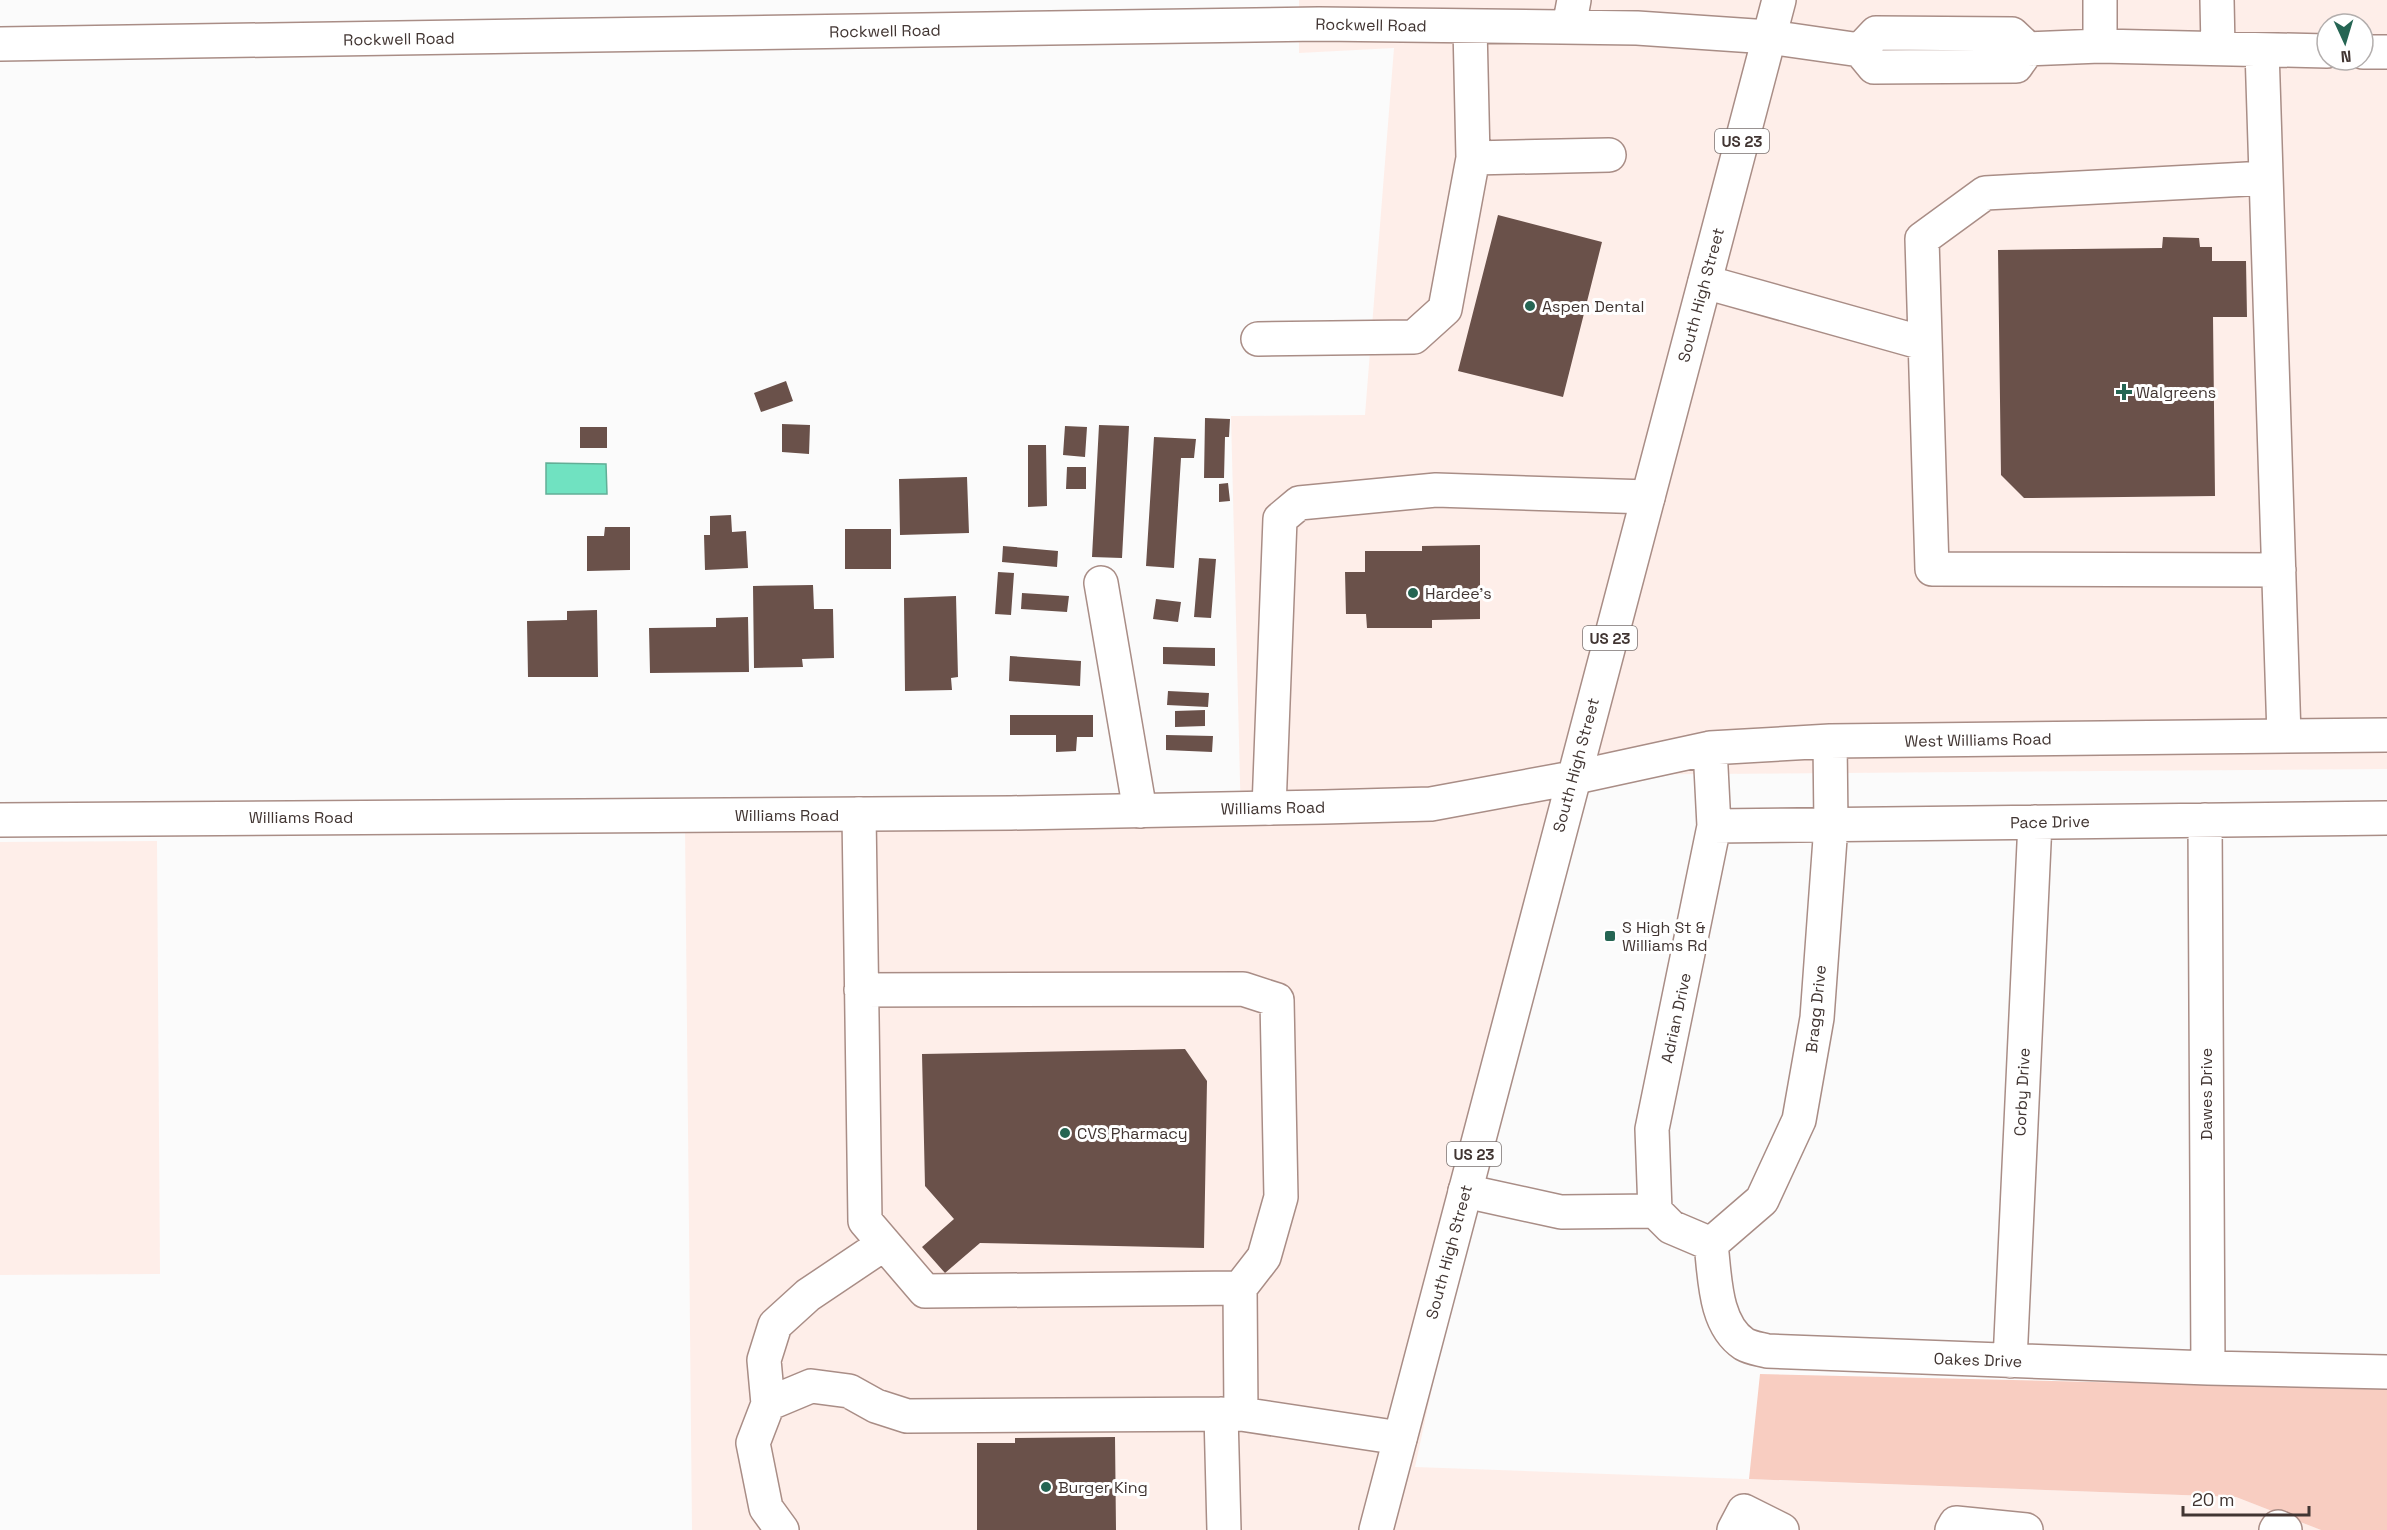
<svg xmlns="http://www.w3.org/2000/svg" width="2387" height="1530" viewBox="0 0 2387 1530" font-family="'Space Grotesk',sans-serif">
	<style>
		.built { fill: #feeee9; fill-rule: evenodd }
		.green { fill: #f8cdc1 }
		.water { fill: #70e2c1; stroke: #62ae96; stroke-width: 1.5 }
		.building { fill: #6a514a }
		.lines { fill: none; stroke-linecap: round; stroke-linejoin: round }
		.minor-casing { stroke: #a98d86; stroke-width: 36 }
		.major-casing { stroke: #a98d86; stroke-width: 36 }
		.minor { stroke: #fff; stroke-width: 33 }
		.major { stroke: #fff; stroke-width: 33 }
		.poi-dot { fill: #256553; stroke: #fff; stroke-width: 2 }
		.labels { text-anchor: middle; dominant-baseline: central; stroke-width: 6; stroke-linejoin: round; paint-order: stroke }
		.shield { fill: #fff; stroke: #7a7270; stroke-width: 1.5 }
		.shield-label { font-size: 15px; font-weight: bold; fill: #413532 }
		.street-label { font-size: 16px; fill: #413532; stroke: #fff }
		.poi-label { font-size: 16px; fill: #413532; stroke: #fff; text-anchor: start }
	</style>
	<rect width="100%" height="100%" fill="#fbfbfb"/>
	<path class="built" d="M1299 0H2387V769L1564 775 1415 1467 2236 1497 2321 1530H692L685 828 1241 822 1231 416 1365 415 1394 48 1299 53ZM2327 24H2363V60H2327Z
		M157 841 160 1274 0 1275V842Z"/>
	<path class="green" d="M1760 1374 2387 1389V1530H2321L2236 1497 1749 1479Z"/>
	<path class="water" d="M546 463 606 464 607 494H546Z"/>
	<path class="building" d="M1498 215 1602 242 1563 397 1458 371Z
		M2163 237 2199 238 2200 247H2212V261H2246L2247 317H2213L2215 496 2024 498 2001 475 1998 250 2162 248Z
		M786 381 793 401 761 412 754 393Z
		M1205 418 1230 419 1229 437H1225L1224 478H1204Z
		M782 424 810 425 809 454 782 452Z
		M1099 425 1129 426 1122 558 1092 557Z
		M1065 426 1087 427 1085 457 1063 455Z
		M580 427H607V448H580Z
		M1154 437 1196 439 1194 458H1181L1174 568 1146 566Z
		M1028 445H1046L1047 506 1028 507Z
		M1067 467H1086V489H1066Z
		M967 477 969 533 900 535 899 479Z
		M1228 483 1230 501 1219 502V484Z
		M731 515 732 532 746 531 748 568 705 570 704 535H710V516Z
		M605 527H630V570L587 571V536H604Z
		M845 529H891V569H845Z
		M1480 545V619L1432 620V628H1367L1366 614H1346L1345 572H1365V551H1422V546Z
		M1003 546 1058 551 1057 567 1002 562Z
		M1199 558 1216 559 1211 618 1194 617Z
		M998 572 1014 573 1011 615 995 614Z
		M813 585 814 609H833L834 658 802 659 803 667 754 668 753 586Z
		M1022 593 1069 596 1067 612 1021 609Z
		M956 596 958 677 951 678 952 690 905 691 904 598Z
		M1156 599 1181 602 1178 622 1153 619Z
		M597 610 598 677H528L527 621 567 620V611Z
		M748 617 749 672 650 673 649 628 716 627V618Z
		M1163 647 1215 648V666L1163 664Z
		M1010 656 1081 661 1080 686 1009 681Z
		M1168 691 1209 693 1208 707 1167 705Z
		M1205 710V726L1175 727V711Z
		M1010 715H1093V737H1077L1076 751 1056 752V735H1010Z
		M1166 735 1213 736 1212 752 1166 750Z
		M1185 1049 1207 1081 1204 1248 980 1243 945 1273 922 1247 954 1219 925 1186 922 1054Z
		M1115 1437 1116 1530H977V1443H1015V1438Z"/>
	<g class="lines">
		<defs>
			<path id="minor" d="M2217 0 2218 48
				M1470 27 1473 158 1609 155
				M1569 27 1574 0
				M0 44 1319 24 1637 28 1769 37 1860 50 1874 67 2016 66 2028 49 2012 34 1876 33 1860 50
				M2100 46 2327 51
				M2028 49 2100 46V0
				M2262 50 2284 736
				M2363 52H2387
				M2266 178 1985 193 1922 239 1932 569 2279 570
				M1705 282 1923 343
				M1258 339 1414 337 1445 309 1473 158
				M1101 583 1140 811
				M1572 778 1710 748 1830 741 2387 735
				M1269 808 1280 519 1299 503 1436 490 1648 497
				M859 814 865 1221 925 1291 1240 1288
				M2205 820 2208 1368
				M1714 826 2387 818
				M861 990 1243 989 1277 1000 1281 1197 1264 1257 1240 1288 1241 1414
				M1465 1191 1561 1212 1655 1211
				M1655 1211 1671 1227 1711 1244C1715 1276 1714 1324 1744 1344 1751 1348 1760 1349 1767 1351L2208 1368 2387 1372
				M1655 1211 1652 1129 1714 826 1710 748
				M1711 1244 1762 1200 1799 1120 1817 1018 1831 825 1830 741
				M2010 1361 2035 822
				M768 1404 811 1386 849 1391 876 1406 907 1416 1241 1414 1400 1438
				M1221 1414 1224 1530
				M782 1530 766 1508 753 1443 768 1404 764 1360 775 1325 808 1295 884 1244
				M1734 1530 1744 1511 1782 1530
				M1952 1530 1956 1523 2026 1530
				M2276 1530 2278 1527 2285 1530"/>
			<path id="major" d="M0 820 1011 813 1324 807 1431 804 1572 778
				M1376 1530 1779 0"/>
		</defs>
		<use href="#minor" class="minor-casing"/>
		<use href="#major" class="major-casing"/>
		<use href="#minor" class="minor"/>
		<use href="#major" class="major"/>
	</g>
	<g class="poi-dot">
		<circle cx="1530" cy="306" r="6"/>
		<path d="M2121 383h6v6h6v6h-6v6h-6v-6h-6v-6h6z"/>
		<circle cx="1413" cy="593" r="6"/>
		<rect x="1604" y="930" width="12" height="12" rx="3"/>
		<circle cx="1065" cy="1133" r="6"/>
		<circle cx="1046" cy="1487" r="6"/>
	</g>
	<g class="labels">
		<g class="shield">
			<rect x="1715" y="129" width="54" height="24" rx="4.5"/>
			<rect x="1583" y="626" width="54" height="24" rx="4.5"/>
			<rect x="1447" y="1142" width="54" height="24" rx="4.5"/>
		</g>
		<g class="shield-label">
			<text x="1742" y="141">US 23</text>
			<text x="1610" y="638">US 23</text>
			<text x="1474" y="1154">US 23</text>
		</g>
		<g class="street-label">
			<text transform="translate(1371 25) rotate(1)">Rockwell Road</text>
			<text transform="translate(885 31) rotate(-1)">Rockwell Road</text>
			<text transform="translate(399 39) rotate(-1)">Rockwell Road</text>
			<text transform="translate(1701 295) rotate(-75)">South High Street</text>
			<text transform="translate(1978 740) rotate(-1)">West Williams Road</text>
			<text transform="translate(1576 765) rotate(-75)">South High Street</text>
			<text transform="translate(1273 808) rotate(-1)">Williams Road</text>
			<text x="787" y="815">Williams Road</text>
			<text x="301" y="817">Williams Road</text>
			<text transform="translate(2050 822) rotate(-1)">Pace Drive</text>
			<text transform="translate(1816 1009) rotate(-84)">Bragg Drive</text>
			<text transform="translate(1676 1018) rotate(-78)">Adrian Drive</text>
			<text transform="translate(2022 1092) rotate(-87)">Corby Drive</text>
			<text transform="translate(2206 1094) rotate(-90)">Dawes Drive</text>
			<text transform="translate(1449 1252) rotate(-75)">South High Street</text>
			<text transform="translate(1978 1360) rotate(2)">Oakes Drive</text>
		</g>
		<g class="poi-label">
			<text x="1542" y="306">Aspen Dental</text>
			<text x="2136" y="392">Walgreens</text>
			<text x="1425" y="593">Hardee's</text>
			<text x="1622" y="927">S High St &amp;<tspan x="1622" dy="18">Williams Rd</tspan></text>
			<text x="1077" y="1133">CVS Pharmacy</text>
			<text x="1058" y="1487">Burger King</text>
		</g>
	</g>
	<g transform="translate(2345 42) rotate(176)"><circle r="28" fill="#ffffff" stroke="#b3aead" stroke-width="1.5"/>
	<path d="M0-4.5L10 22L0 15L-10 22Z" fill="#256553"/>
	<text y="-9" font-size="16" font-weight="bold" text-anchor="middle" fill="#413532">N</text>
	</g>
	<path d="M2183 1506v9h126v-9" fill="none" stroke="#413532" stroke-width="3"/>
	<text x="2192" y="1506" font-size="18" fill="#413532" stroke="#ffffff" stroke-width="4.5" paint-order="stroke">20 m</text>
</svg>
